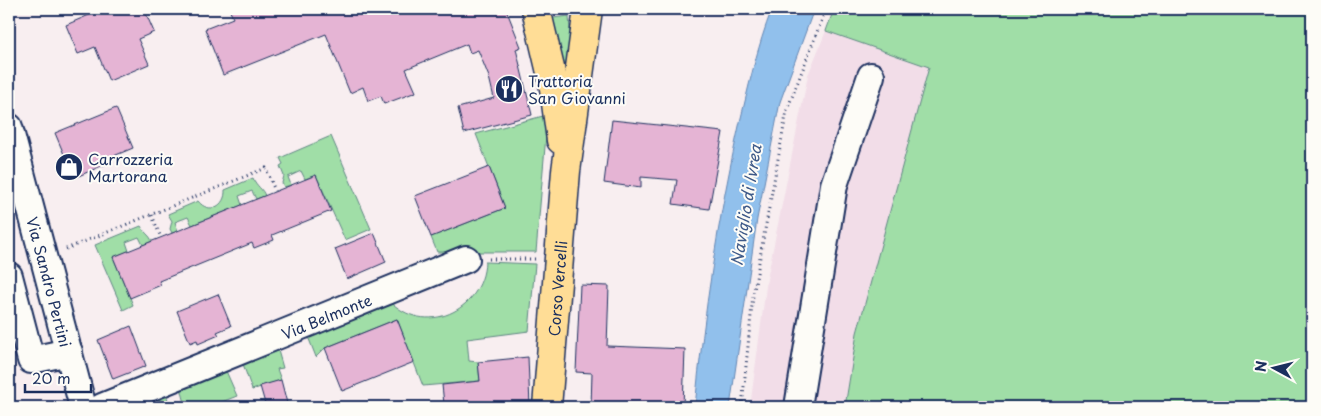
<svg xmlns="http://www.w3.org/2000/svg" width="1321" height="416" viewBox="0 0 1321 416" font-family="'Playpen Sans',sans-serif">
	<style>
		.built { fill: #f2dde8 }
		.green { fill: #a0dea7; stroke: #5e8682 }
		.water { fill: #91c0ec; stroke: #6286b3 }
		.building { fill: #e5b4d4; stroke: #1b2f5e }
		.lines { fill: none; stroke-linecap: round; stroke-linejoin: round }
		.minor-casing { stroke: #1b2f5e; stroke-width: 30 }
		.major-casing { stroke: #1b2f5e; stroke-width: 31 }
		.path { stroke: #1b2f5e; stroke-width: 3; stroke-dasharray: 1 4; stroke-linecap: butt }
		.minor { stroke: #fdfcf7; stroke-width: 26 }
		.major { stroke: #ffdd96; stroke-width: 28 }
		.labels { text-anchor: middle; dominant-baseline: central; stroke-width: 4; stroke-linejoin: round; paint-order: stroke }
		.poi-label { font-size: 15px; fill: #1b2f5e; stroke: #fdfcf7; text-anchor: start }
		.street-label { font-size: 15px; fill: #1b2f5e; stroke: #fdfcf7 }
		.water-label { font-size: 16px; font-style: italic; fill: #3e5a89; stroke: #fdfcf7 }
	</style>
	<rect width="100%" height="100%" fill="#f8eef0"/>
	<filter id="ink" filterUnits="userSpaceOnUse"><feTurbulence type="fractalNoise" baseFrequency=".02" numOctaves="2"/><feDisplacementMap in="SourceGraphic" scale="10" xChannelSelector="R" yChannelSelector="G"/><feConvolveMatrix kernelMatrix="1 2 1 2 8 2 1 2 1" color-interpolation-filters="sRGB"/></filter>
	<g filter="url(#ink)">
		<path class="built" d="M826 31 929 67 928 76 857 333 845 407H750L767 279 808 75Z"/>
		<path class="green" d="M834 9H1312V407H845L857 333 929 67 826 31Z
			M569 16 573 79 561 80 545 19Z
			M543 116 546 122V135L536 252H437L431 237 505 208 476 134Z
			M331 136 371 229 345 240 316 175 305 179 301 171 288 177 291 185 284 187 282 183 284 176 280 166 283 164 280 158Z
			M253 178C256 186 263 189 265 196L256 199 252 191 239 196 242 205 192 225 188 217 175 222 178 231 172 233 170 229 172 221 168 214 198 201C209 215 226 206 225 190Z
			M141 226C144 233 150 235 152 241L143 245 139 237 126 242 129 251 113 257 133 305 123 310 95 245Z
			M485 262 535 264 529 331 467 339 469 361 478 362 480 381 423 386 397 319 325 348 316 357 307 334 389 300C424 338 483 311 485 262Z
			M277 347 283 368 277 369 281 380 252 390 242 361Z
			M226 371 237 396 209 407H186L180 384Z
			M166 395 171 407H124Z"/>
		<path class="water" d="M772 9H814L780 102 757 219 730 407H695C704 313 718 219 739 126 749 86 757 47 772 9Z"/>
		<path class="building" d="M103 9H144L154 32 138 39 149 64 109 81 95 47 78 54 66 25Z
			M229 9H506L521 47 516 49 532 115 464 133 458 108 494 98 489 77 478 50 470 53 467 44 406 69 416 92 384 104 381 96 368 101 363 87 350 93 326 34 223 75 205 29 233 18Z
			M116 108 133 148 104 160 106 164 74 178 55 133Z
			M612 120 723 132 709 209 673 204 677 180 641 177V188L604 183Z
			M489 167 505 208 431 237 415 196Z
			M316 175 331 211 272 235 274 240 254 248 252 243 159 281 161 285 130 298 113 257Z
			M374 233 386 262 347 279 335 249Z
			M580 285 609 286 607 346 685 349 683 407H591L592 373 576 372Z
			M218 294 231 326 217 332 219 335 198 344 197 340 190 343 177 311Z
			M397 319 414 362 342 391 325 348Z
			M131 326 146 366 113 379 98 340Z
			M528 357 530 407H447L444 404 442 385 480 381 478 362Z
			M281 380 288 407H266L260 386Z"/>
		<g class="lines">
			<defs>
				<g id="minor">
					<path id="s1" d="M9 127 83 407"/>
					<path d="M9 276 31 360 69 352"/>
					<path id="s2" d="M102 407 466 259"/>
					<path d="M798 407 834 185 871 76"/>
				</g>
				<g id="major">
					<path d="M536 9 553 81 561 140"/>
					<path id="s3" d="M547 407 566 171 588 9"/>
				</g>
			</defs>
			<use href="#minor" class="minor-casing"/>
			<use href="#major" class="major-casing"/>
			<path class="path" d="M152 215 161 238
				M66 249 266 168 275 191
				M489 259H535
				M742 407 753 295 787 110 826 9"/>
			<use href="#minor" class="minor"/>
			<use href="#major" class="major"/>
		</g>
	</g>
	<defs>
		<symbol id="restaurant-disc" viewBox="-11 -11 22 22"><circle r="9.5" fill="#1b2f5e" stroke="#fdfcf7"/><path d="M-5-6h1v4h1v-4h1v4h1v-4h1v5L-1.5 .5V6h-2V.5L-5-1ZM5-6V6H3V1.5H1.5Q1.5-4 5-6Z" fill="#fff"/></symbol>
		<symbol id="shop-disc" viewBox="-11 -11 22 22"><circle r="9.5" fill="#1b2f5e" stroke="#fdfcf7"/><path d="M-5-2.5h2.3a2.7 3.5 0 0 1 5.4 0H5L5.5 6h-11ZM-1.5-2.5h3a1.5 2.3 0 0 0-3 0Z" fill="#fff"/></symbol>
	</defs>
	<g fill-rule="evenodd">
		<use href="#restaurant-disc" x="493" y="73" width="32" height="32"/>
		<use href="#shop-disc" x="53" y="151" width="32" height="32"/>
	</g>
	<g class="labels">
		<g class="poi-label">
			<text x="528" y="80">Trattoria<tspan x="528" dy="17">San Giovanni</tspan></text>
			<text x="88" y="158">Carrozzeria<tspan x="88" dy="17">Martorana</tspan></text>
		</g>
		<g class="street-label">
			<text stroke="none"><textPath href="#s1" startOffset="160">Via Sandro Pertini</textPath></text>
			<text stroke="none"><textPath href="#s3" startOffset="119">Corso Vercelli</textPath></text>
			<text stroke="none"><textPath href="#s2" startOffset="242">Via Belmonte</textPath></text>
		</g>
		<g class="water-label">
			<text transform="translate(745 205) rotate(-81)">Naviglio di Ivrea</text>
		</g>
	</g>
	<rect width="1321" height="416" fill="none" stroke="#fdfcf7" stroke-width="30"/>
	<rect x="15" y="15" width="1291" height="386" fill="none" stroke="#1b2f5e" stroke-width="2" filter="url(#ink)"/>
	<g transform="translate(1274 368) rotate(277)" stroke="#fdfcf7" stroke-width="4" paint-order="stroke">
	<path d="M0-4L9 19L0 12L-9 19Z" fill="#1b2f5e"/>
	<text y="-8" font-size="14" font-weight="bold" text-anchor="middle" fill="#1b2f5e">N</text>
	</g>
	<path d="M25 384v8h66v-8" fill="none" stroke="#1b2f5e" stroke-width="2.5"/>
	<text x="32" y="384" font-size="15" fill="#1b2f5e" stroke="#fdfcf7" stroke-width="4" paint-order="stroke">20 m</text>
</svg>
